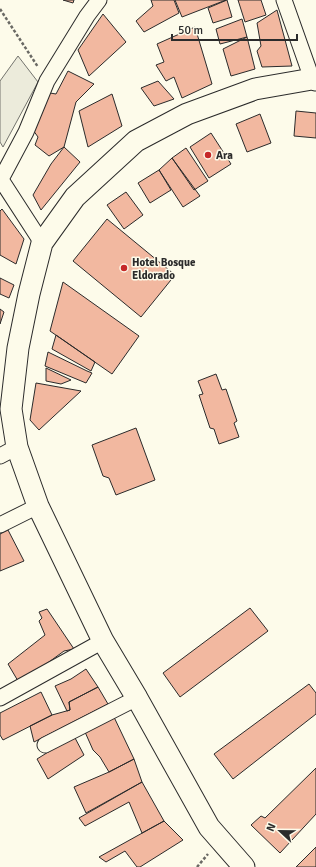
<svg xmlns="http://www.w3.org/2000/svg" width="316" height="867" viewBox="0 0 316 867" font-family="Signika,sans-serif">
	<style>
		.green { fill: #ecebdb; stroke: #74746e }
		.building { fill: #f2b8a0; stroke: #2b2b2b }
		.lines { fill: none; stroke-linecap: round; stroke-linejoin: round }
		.minor-casing { stroke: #2b2b2b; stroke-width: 17 }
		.secondary-casing { stroke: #2b2b2b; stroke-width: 23 }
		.path { stroke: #6a6964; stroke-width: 2.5; stroke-dasharray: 3 2; stroke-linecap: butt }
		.minor { stroke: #fdfbea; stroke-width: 15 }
		.secondary { stroke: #fdfbea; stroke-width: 21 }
		.poi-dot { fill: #c62828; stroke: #fdfbea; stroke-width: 1.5 }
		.labels { text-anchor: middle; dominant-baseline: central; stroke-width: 3; stroke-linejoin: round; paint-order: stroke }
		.poi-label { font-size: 11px; font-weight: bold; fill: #2b2b2b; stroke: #fdfbea; text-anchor: start }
	</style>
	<rect width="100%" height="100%" fill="#fdfbea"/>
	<path class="green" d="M18 56 38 82 3 147 0 142V81Z"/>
	<path class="building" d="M63 0H74L73 3Z
		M151 0H174L179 13 144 32 136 21 153 6Z
		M175 0H226L182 17Z
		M227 0 232 17 213 23 208 8Z
		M238 0H261L266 15 245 22Z
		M277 10 292 66 262 67 257 51 261 46 257 23Z
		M103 14 126 42 89 76 78 50Z
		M242 19 247 37 220 44 216 29Z
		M195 27 212 84 182 98 174 77 166 81 156 65 164 62 157 44Z
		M247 37 255 69 231 76 223 49Z
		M68 71 94 84 76 102 64 147 49 156 35 145 38 137 33 130 50 93 56 94Z
		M158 81 174 99 154 106 141 88Z
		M112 94 122 126 88 147 79 111Z
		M296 111 316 113V138L294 136Z
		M260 114 271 143 247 152 236 124Z
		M211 133 231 164 209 178 190 147Z
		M64 147 80 162 41 210 33 195 51 164Z
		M186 148 208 181 194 190 172 158Z
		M172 158 200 196 183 207 159 170Z
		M159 170 171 190 150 203 138 183Z
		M126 192 143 215 124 229 107 205Z
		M2 209 24 239 16 264 0 255V211Z
		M107 219 175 275 141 317 73 261Z
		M0 278 14 285 9 298 0 294Z
		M63 282 139 336 112 374 50 331Z
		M0 309 4 312 0 324Z
		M56 335 95 362 91 371 52 349Z
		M48 352 87 371 92 373 86 383 45 366Z
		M46 368 71 380 61 384 46 381Z
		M216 374 222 390 226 389 237 421 234 423 239 437 219 444 214 429 210 428 199 395 203 394 198 381Z
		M36 383 81 391 39 430 30 420Z
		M136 428 155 480 116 495 109 478 103 476 92 445Z
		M8 530 24 561 0 571V534Z
		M250 608 268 631 180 697 163 673Z
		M47 609 74 649 64 651 38 670 18 681 8 664 45 635 39 621 42 618 39 612Z
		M86 669 98 687 69 702 70 710 67 711 55 686 71 679Z
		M309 684 316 693V714L233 779 214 754Z
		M98 687 108 704 34 742 30 726 52 715 70 710 69 702Z
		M41 692 52 715 3 740 0 735V713Z
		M113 715 134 759 109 772 100 757 93 750 85 732Z
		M74 736 84 755 48 779 37 759Z
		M134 759 142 782 86 813 74 787 109 772Z
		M316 768V814L280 853 251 825 261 816 265 818Z
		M142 782 164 821 142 833 129 802 85 826 79 818Z
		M164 821 183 840 140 867H137L125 851 106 862 99 857Z
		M316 847V867H296Z"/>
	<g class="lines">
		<defs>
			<path id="minor" d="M284 0 312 79
				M0 178 42 243
				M1 179 26 132 47 81 87 16 99 0
				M0 456 17 447
				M0 525 38 506
				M0 698 103 641
				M45 745 137 698"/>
			<path id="secondary" d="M244 867 209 827 137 698 103 641 38 506 17 447 11 409 18 348 29 294 42 243 75 197 136 141 187 114 255 89 312 79 316 80"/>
		</defs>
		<use href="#minor" class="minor-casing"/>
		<use href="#secondary" class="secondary-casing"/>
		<path class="path" d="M0 9 38 67
			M197 867 208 854"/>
		<use href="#minor" class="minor"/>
		<use href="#secondary" class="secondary"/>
	</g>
	<g class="poi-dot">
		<circle cx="208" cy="155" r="4"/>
		<circle cx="124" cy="268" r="4"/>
	</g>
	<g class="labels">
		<g class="poi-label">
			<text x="216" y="155">Ara</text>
			<text x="132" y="262">Hotel Bosque<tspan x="132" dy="13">Eldorado</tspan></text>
		</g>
	</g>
	<g transform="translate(280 831) rotate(292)" stroke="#fdfbea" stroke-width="3" paint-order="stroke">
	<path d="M0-3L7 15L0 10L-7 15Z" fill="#2b2b2b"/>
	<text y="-6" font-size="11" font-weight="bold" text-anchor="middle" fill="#2b2b2b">N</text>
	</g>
	<path d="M172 34v6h125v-6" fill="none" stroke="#2b2b2b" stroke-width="2"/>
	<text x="178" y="34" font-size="12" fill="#2b2b2b" stroke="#fdfbea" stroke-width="3" paint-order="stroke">50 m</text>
</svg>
